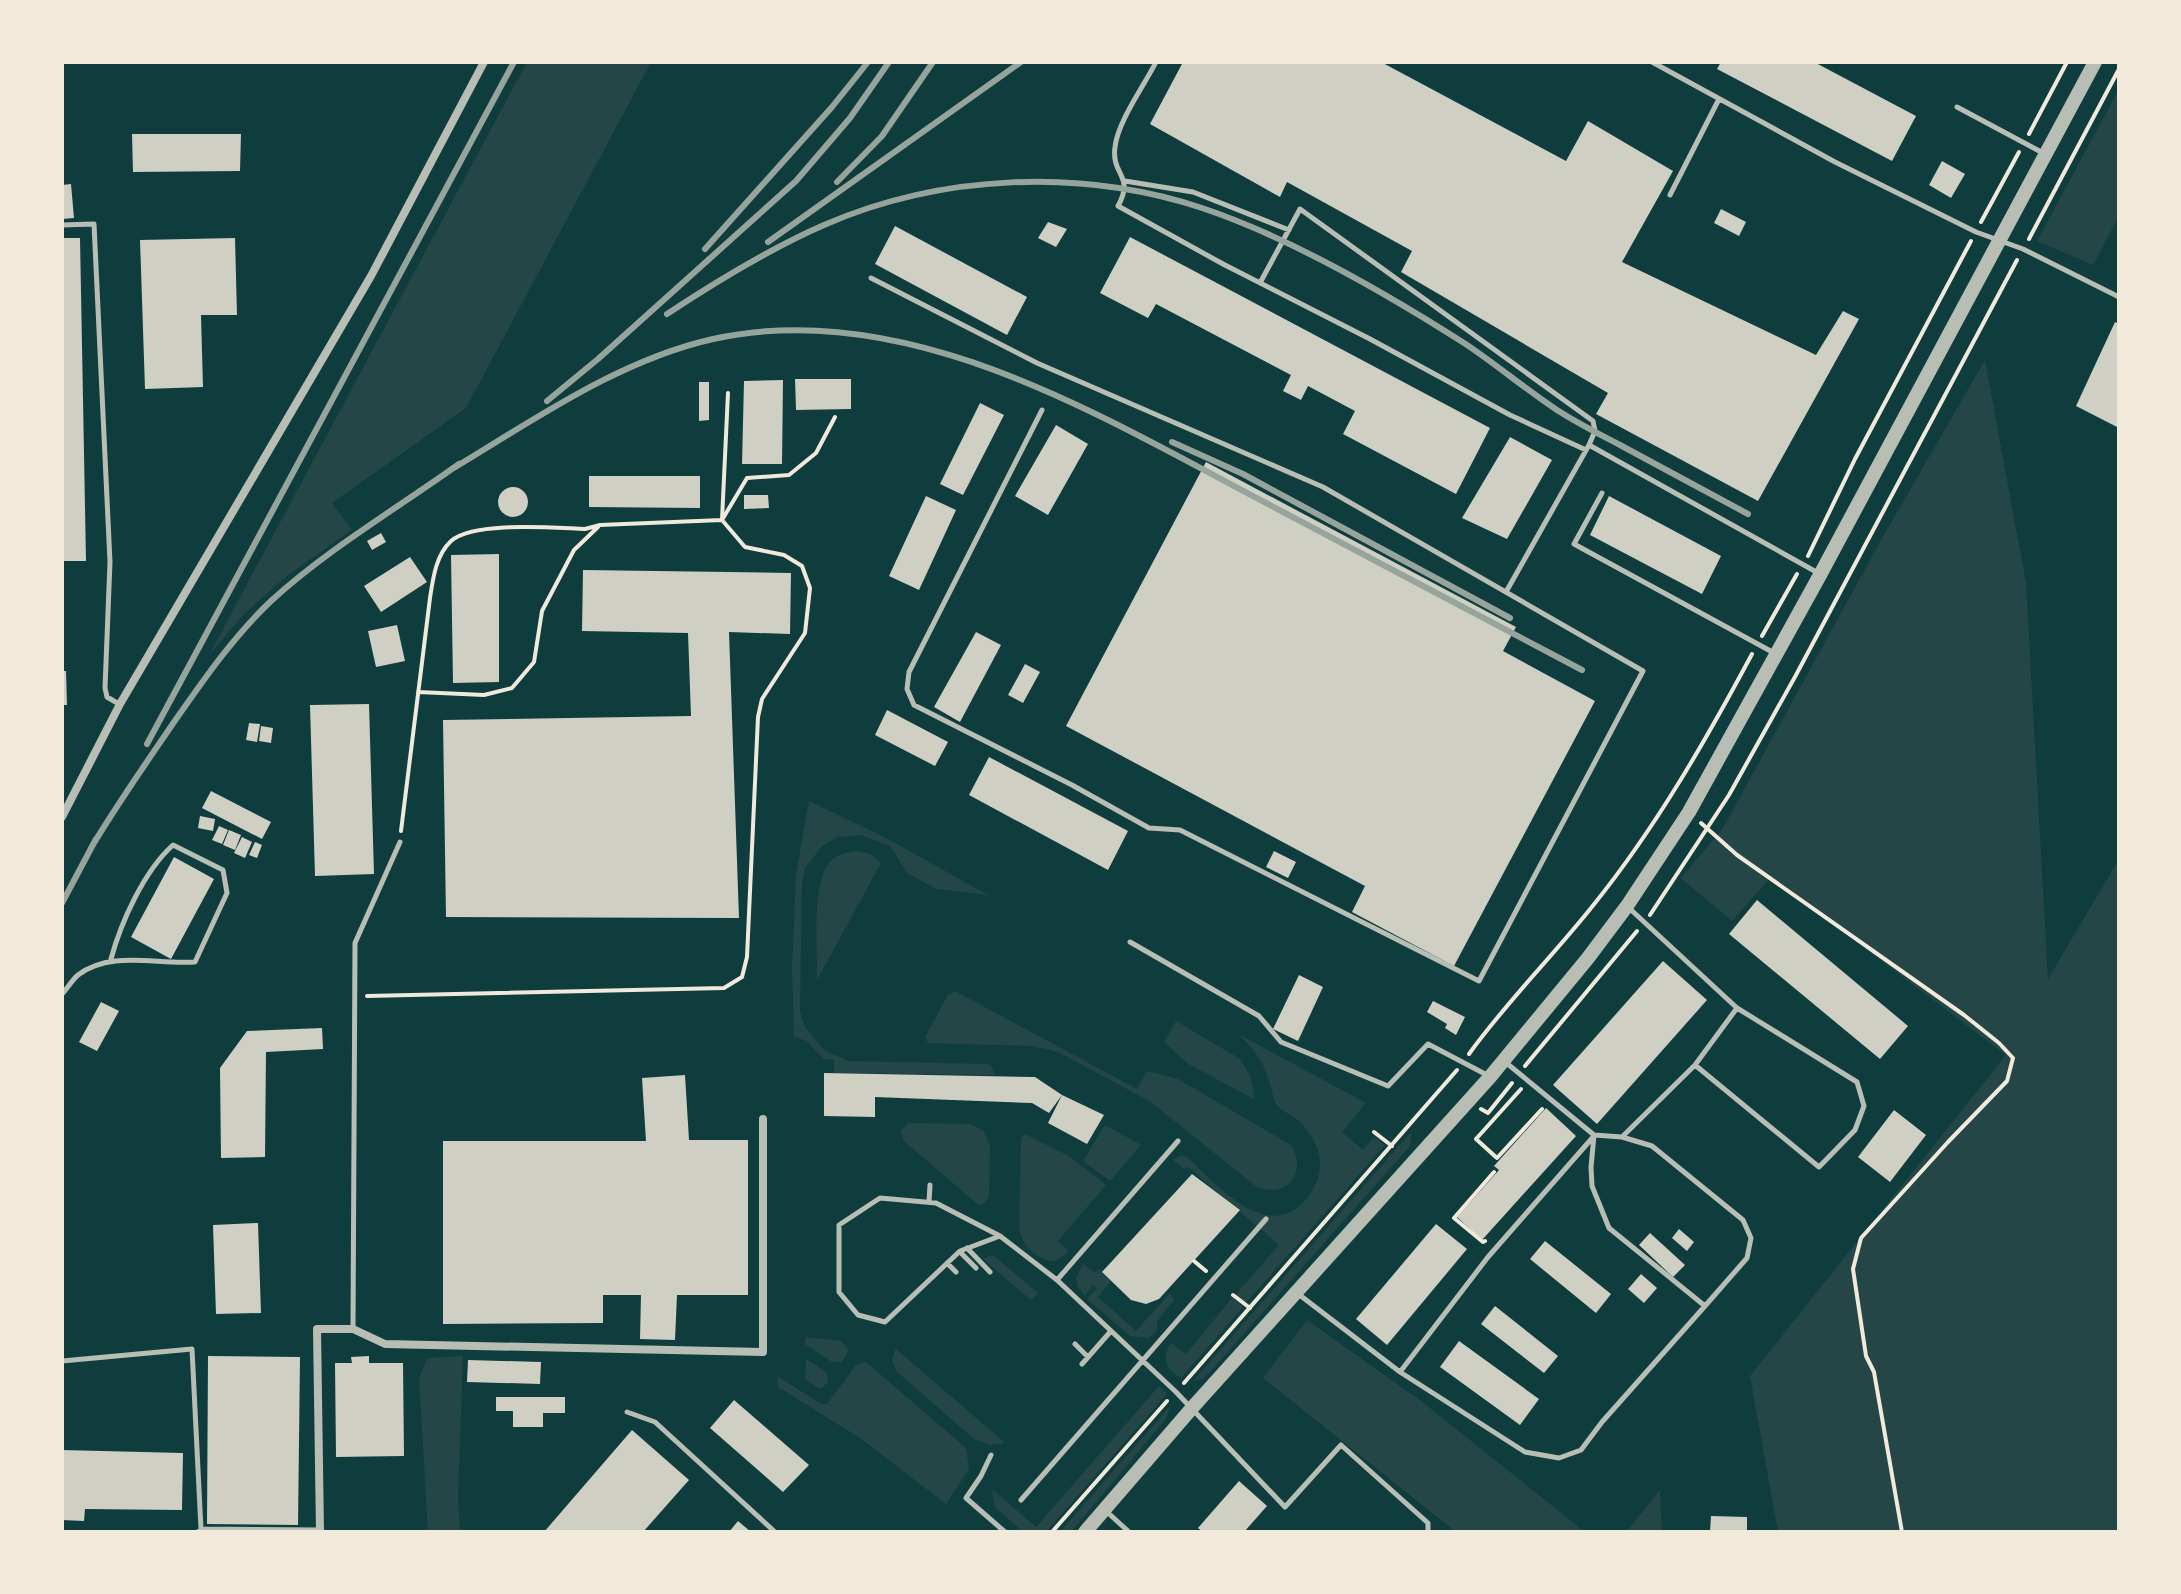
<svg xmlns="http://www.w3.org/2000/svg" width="2181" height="1594" viewBox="0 0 2181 1594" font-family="Roboto,sans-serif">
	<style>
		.green { fill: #244646 }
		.building { fill: #cfcfc3 }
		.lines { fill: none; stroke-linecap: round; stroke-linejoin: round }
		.path { stroke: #f1e9da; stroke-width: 4 }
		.service { stroke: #b8beb3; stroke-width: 5 }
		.minor { stroke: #b8beb3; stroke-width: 8 }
		.tertiary { stroke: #b8beb3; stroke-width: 14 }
		.rail { stroke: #97a49c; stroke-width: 6 }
	</style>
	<rect width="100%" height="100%" fill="#0f3d3e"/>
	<path class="green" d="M527 62H651L466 408 332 503 352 530 288 575 245 613 209 655Z
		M2119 89V216L2093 265 2037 241Z
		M1985 360 2026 583 2048 979 2119 859V1443L2116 1445 2119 1459V1532H1778L1750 1376 2006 1055 1771 877 1732 921 1681 878 1723 828 1881 540Z
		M809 801 886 838 988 895 937 889 908 874 890 846 860 835 838 837 822 846 805 868 802 883 800 1011 804 1026 824 1050 848 1061 988 1064 992 1067 995 1075 834 1073V1060L824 1059 807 1041 794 1037 792 968 796 874Z
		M856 851 871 854 881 863 817 980C818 952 810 876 833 859 839 854 849 852 856 851Z
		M955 991 1137 1089 1147 1071 1178 1079 1291 1145C1308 1172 1287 1199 1257 1187L1151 1102 1058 1052 1032 1046 928 1043 925 1037 948 995Z
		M1176 1021 1240 1059 1251 1077 1255 1100 1187 1063 1164 1042Z
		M1238 1034 1366 1103 1342 1132 1363 1150 1374 1137 1385 1145 1246 1303 1236 1294 1279 1245 1188 1167 1184 1169 1173 1160 1180 1156 1187 1157C1216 1184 1269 1247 1308 1197 1318 1183 1323 1168 1318 1151 1315 1139 1304 1124 1294 1117 1286 1112 1280 1110 1275 1102 1272 1094 1271 1086 1268 1078 1263 1060 1252 1047 1238 1034Z
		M908 1123 971 1124 984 1131 990 1146 989 1197 984 1204 979 1205 975 1202 903 1140 901 1131Z
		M1105 1125 1141 1145 1110 1181 1083 1161Z
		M1412 1131 1410 1146 1211 1371 1202 1379 1193 1381Z
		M1025 1134 1069 1156 1106 1185 1058 1241 1069 1252 1055 1261C1036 1260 1022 1246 1019 1228L1021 1138Z
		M993 1255 1038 1293 1031 1300 983 1259Z
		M1083 1264 1095 1273 1099 1269 1111 1281 1098 1297 1136 1331 1170 1293 1174 1300 1157 1321V1331L1148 1338 1130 1336 1087 1299 1097 1288 1093 1285 1085 1296 1077 1286 1076 1278Z
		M1232 1298 1243 1307 1181 1378C1166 1371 1161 1356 1171 1343L1186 1354Z
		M1307 1320 1421 1401 1585 1532H1456L1263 1378Z
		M806 1337 841 1341 849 1350 842 1362H832L805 1344Z
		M895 1348 1005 1443 989 1445 973 1438 896 1371 892 1360Z
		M463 1356 458 1497 460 1532H428L419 1378 427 1358Z
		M806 1359 827 1373 828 1382 822 1388H818L805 1379Z
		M866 1362 966 1448 969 1469 946 1504 860 1438 778 1387 777 1376 821 1404H827L856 1365Z
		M1159 1386 1167 1394 1046 1532H1023L995 1507 992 1489 1036 1527Z
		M1171 1405 1166 1419 1071 1532H1060Z
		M1660 1490 1662 1532H1626Z"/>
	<path class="building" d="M1183 62H1381L1566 161 1588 121 1673 171 1622 262 1816 355 1843 311 1859 319 1758 501 1596 414 1608 393 1401 272 1412 251 1287 182 1280 197 1150 124Z
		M1721 62H1814L1916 116 1892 161 1717 69Z
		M132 134H241L240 171 133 172Z
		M1942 161 1965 174 1951 198 1929 185Z
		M71 184 74 218 62 219V185Z
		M1721 209 1746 222 1739 236 1714 223Z
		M1048 222 1067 229 1056 247 1038 238Z
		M895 226 1027 297 1007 335 875 264Z
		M1130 237 1490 428 1456 494 1343 434 1355 411 1308 386 1301 400 1283 391 1291 375 1156 304 1148 318 1100 293Z
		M62 238H80L86 561H62Z
		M235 238 237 315H201L203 387 145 389 140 240Z
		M2115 322 2119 324V428L2076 406Z
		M795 379H851V409L796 410Z
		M783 380 782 464H742L744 381Z
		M699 382H709V420L699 421Z
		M980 403 1004 415 963 495 940 484Z
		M1056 425 1088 444 1048 515 1015 496Z
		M1510 437 1552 460 1507 539 1462 518Z
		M1206 462 1516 627 1503 651 1595 701 1454 966 1352 912 1365 886 1066 726Z
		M589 476H700V508L589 507Z
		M498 502a15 15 0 1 1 30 0a15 15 0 1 1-30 0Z
		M744 495H768L769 508 744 509Z
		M926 496 956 510 919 590 889 576Z
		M1609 496 1721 556 1702 594 1590 535Z
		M381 533 386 542 372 550 367 541Z
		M499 554V682L453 683 451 555Z
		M410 557 427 582 381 612 364 586Z
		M583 570 791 573 790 634 729 632 739 918 446 917 443 720 691 716 688 633 582 631Z
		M397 625 405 661 376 667 368 631Z
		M976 632 1001 645 960 722 934 707Z
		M1025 664 1040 672 1023 703 1008 695Z
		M62 671H66L67 705H62Z
		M369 704 374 874 315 876 310 705Z
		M887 710 948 742 935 766 875 735Z
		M249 723 260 724 257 742 246 740Z
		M261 726 273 728 271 743 259 741Z
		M989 757 1128 831 1108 870 969 795Z
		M211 791 271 822 262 839 202 808Z
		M200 816 215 819 213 831 198 828Z
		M219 826 228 830 222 844 212 840Z
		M229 830 241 835 235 850 223 845Z
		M242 837 252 842 245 858 234 853Z
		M255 842 262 845 257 858 249 855Z
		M1274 851 1296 862 1288 878 1266 867Z
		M174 857 214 879 171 959 131 937Z
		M1757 900 1908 1026 1880 1059 1729 934Z
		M1663 961 1707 1000 1597 1124 1553 1085Z
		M1299 975 1323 987 1298 1041 1273 1029Z
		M1433 1001 1465 1017 1456 1035 1445 1028 1447 1024 1427 1012Z
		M101 1002 119 1011 97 1051 79 1042Z
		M322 1028 323 1049 266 1052 265 1157 221 1158 220 1068 247 1031Z
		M824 1073 1035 1077 1062 1095 1104 1115 1087 1144 1048 1123 1062 1095 1049 1113 1032 1103 875 1097V1117L824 1116Z
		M685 1075 689 1140H748V1295H677L675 1340 640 1339 641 1295H603V1323L443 1324V1141H646L642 1078Z
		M1546 1108 1576 1136 1482 1240 1457 1217 1499 1170 1494 1166Z
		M1894 1110 1926 1135 1890 1182 1858 1157Z
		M1192 1174 1240 1210 1159 1299 1146 1304 1131 1300 1102 1272Z
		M258 1223 261 1313 216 1314 213 1225Z
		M1436 1224 1467 1249 1387 1345 1356 1319Z
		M1679 1229 1694 1242 1687 1251 1672 1238Z
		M1650 1233 1685 1265 1673 1277 1639 1245Z
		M1545 1241 1611 1294 1596 1313 1530 1259Z
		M1641 1274 1657 1288 1644 1303 1628 1289Z
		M1495 1306 1558 1356 1544 1373 1481 1324Z
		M1459 1341 1539 1399 1520 1425 1440 1367Z
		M208 1356 300 1357 298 1525 207 1524Z
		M369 1356V1363H403L404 1456 336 1457 335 1363H352L351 1357Z
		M468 1360 541 1362 540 1384 467 1382Z
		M496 1397H565V1413H543V1427H513V1411H496Z
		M734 1400 809 1465 783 1492 710 1428Z
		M632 1430 689 1480 643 1532H544Z
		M62 1450 183 1453 182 1510 85 1509 84 1521 62 1520Z
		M1239 1481 1267 1506 1244 1532H1203L1198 1528Z
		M1711 1516 1747 1517V1532H1710Z
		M738 1521 751 1532H729Z"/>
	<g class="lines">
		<path class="path" d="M2029 134 2067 62
			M1981 222 2019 152
			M2029 239 2119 69
			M1808 556 1855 459 1971 241
			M1762 636 1797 574
			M418 692 484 695 512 688 534 662 542 611 574 550 598 527
			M1701 823 1737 855 1964 1015 1999 1043 2013 1058 2007 1081 1948 1142 1861 1238 1853 1269 1866 1356 1874 1372 1902 1532
			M401 831 430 598C433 578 436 555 451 541 474 521 554 528 585 529L600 525 722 520 747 478 789 475 816 453 835 417
			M1650 915 1729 795 1796 675 2017 260
			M367 996 724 988 742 977 747 957 758 717 762 699 805 633 810 588 802 566 784 555 745 547 722 520 728 393
			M1469 1054C1507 1001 1555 954 1595 903 1656 827 1706 740 1752 654
			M1525 1066 1637 931
			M1521 1089 1476 1139 1497 1158 1542 1109
			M1481 1109 1488 1113 1512 1083
			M1374 1132 1392 1146
			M1485 1241 1483 1242 1454 1218 1494 1172
			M1194 1261 1206 1271
			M1233 1295 1250 1308
			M1184 1383 1457 1070
			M1052 1532 1167 1401"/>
		<path class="service" d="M1156 62C1144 86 1118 121 1115 147 1111 176 1135 175 1118 206L1223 264 1370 339 1510 415 1586 450
			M1652 62 1835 162 1976 232 2023 249 2119 297
			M1957 107 2045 154
			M1125 181 1193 192 1289 230
			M1670 195 1719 99
			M62 225 94 224 110 562 105 688 107 697 119 704
			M871 278 1037 363 1323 487 1643 671 1479 981 1180 830 1149 828 1072 785 914 705 907 689 909 672 1042 410
			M1260 283 1300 209 1593 421 1595 431 1589 445
			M1602 493 1574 544 1776 654
			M1506 592 1589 445 1820 574
			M1629 908 1737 1008 1857 1082 1864 1106 1855 1130 1819 1167 1695 1065
			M1130 942 1259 1016 1281 1042 1388 1086 1428 1044 1487 1075
			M62 994C67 989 72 980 78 975 111 950 156 965 195 962L227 893 223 870 173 845C144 871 121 922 111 959
			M1504 1061 1594 1135 1622 1137 1652 1146 1743 1220 1751 1238 1747 1258 1705 1306 1609 1228 1592 1186 1591 1167 1594 1135
			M1623 1136 1695 1065 1737 1008
			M929 1202 930 1185
			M1000 1236 960 1251 885 1322 858 1315 839 1292V1225L880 1198 936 1203 1000 1236 1057 1280 1176 1392 1285 1507 1341 1445 1428 1523V1532
			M967 1248 990 1272
			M960 1252 976 1268
			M947 1263 956 1272
			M1057 1280 1178 1141
			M1297 1293 1400 1372 1525 1452 1559 1458 1581 1450 1602 1422 1705 1306
			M353 1329 355 943 400 842
			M1075 1344 1088 1357
			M62 1361 192 1349 201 1529
			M1082 1364 1111 1331
			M1400 1372 1488 1257 1594 1136
			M627 1412 655 1422 775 1532
			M991 1455 981 1476 966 1498 1005 1532
			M1021 1500 1266 1219
			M1106 1511 1129 1532
			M198 1532 201 1529 319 1530"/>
		<path class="minor" d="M62 817 120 704 371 276 484 62
			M320 1532 317 1329H353L385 1344 763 1352V1119"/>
		<path class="tertiary" d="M1085 1532 1192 1408 1490 1077 1588 958 1627 906 1689 812 1820 575 2095 62"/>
		<path class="rail" d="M837 182 882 136 933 62
			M768 242 1021 62
			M705 249 832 107 868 62
			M667 314C717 281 769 249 824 225 941 174 1081 168 1202 208 1289 237 1387 294 1464 343 1496 364 1525 389 1557 410 1577 423 1599 434 1620 445 1663 468 1705 491 1748 514
			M547 401 598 359 796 181 850 118 889 62
			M1172 442 1243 474 1510 618
			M452 469C534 420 619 360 713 339 908 296 1102 417 1268 504 1373 559 1477 615 1582 670
			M147 744 514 62
			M91 848C116 806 144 766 172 725 202 682 232 638 271 601 328 549 396 509 459 464
			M62 903 96 839"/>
	</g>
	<rect width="2181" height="1594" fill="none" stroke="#f1e9da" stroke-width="128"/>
</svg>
